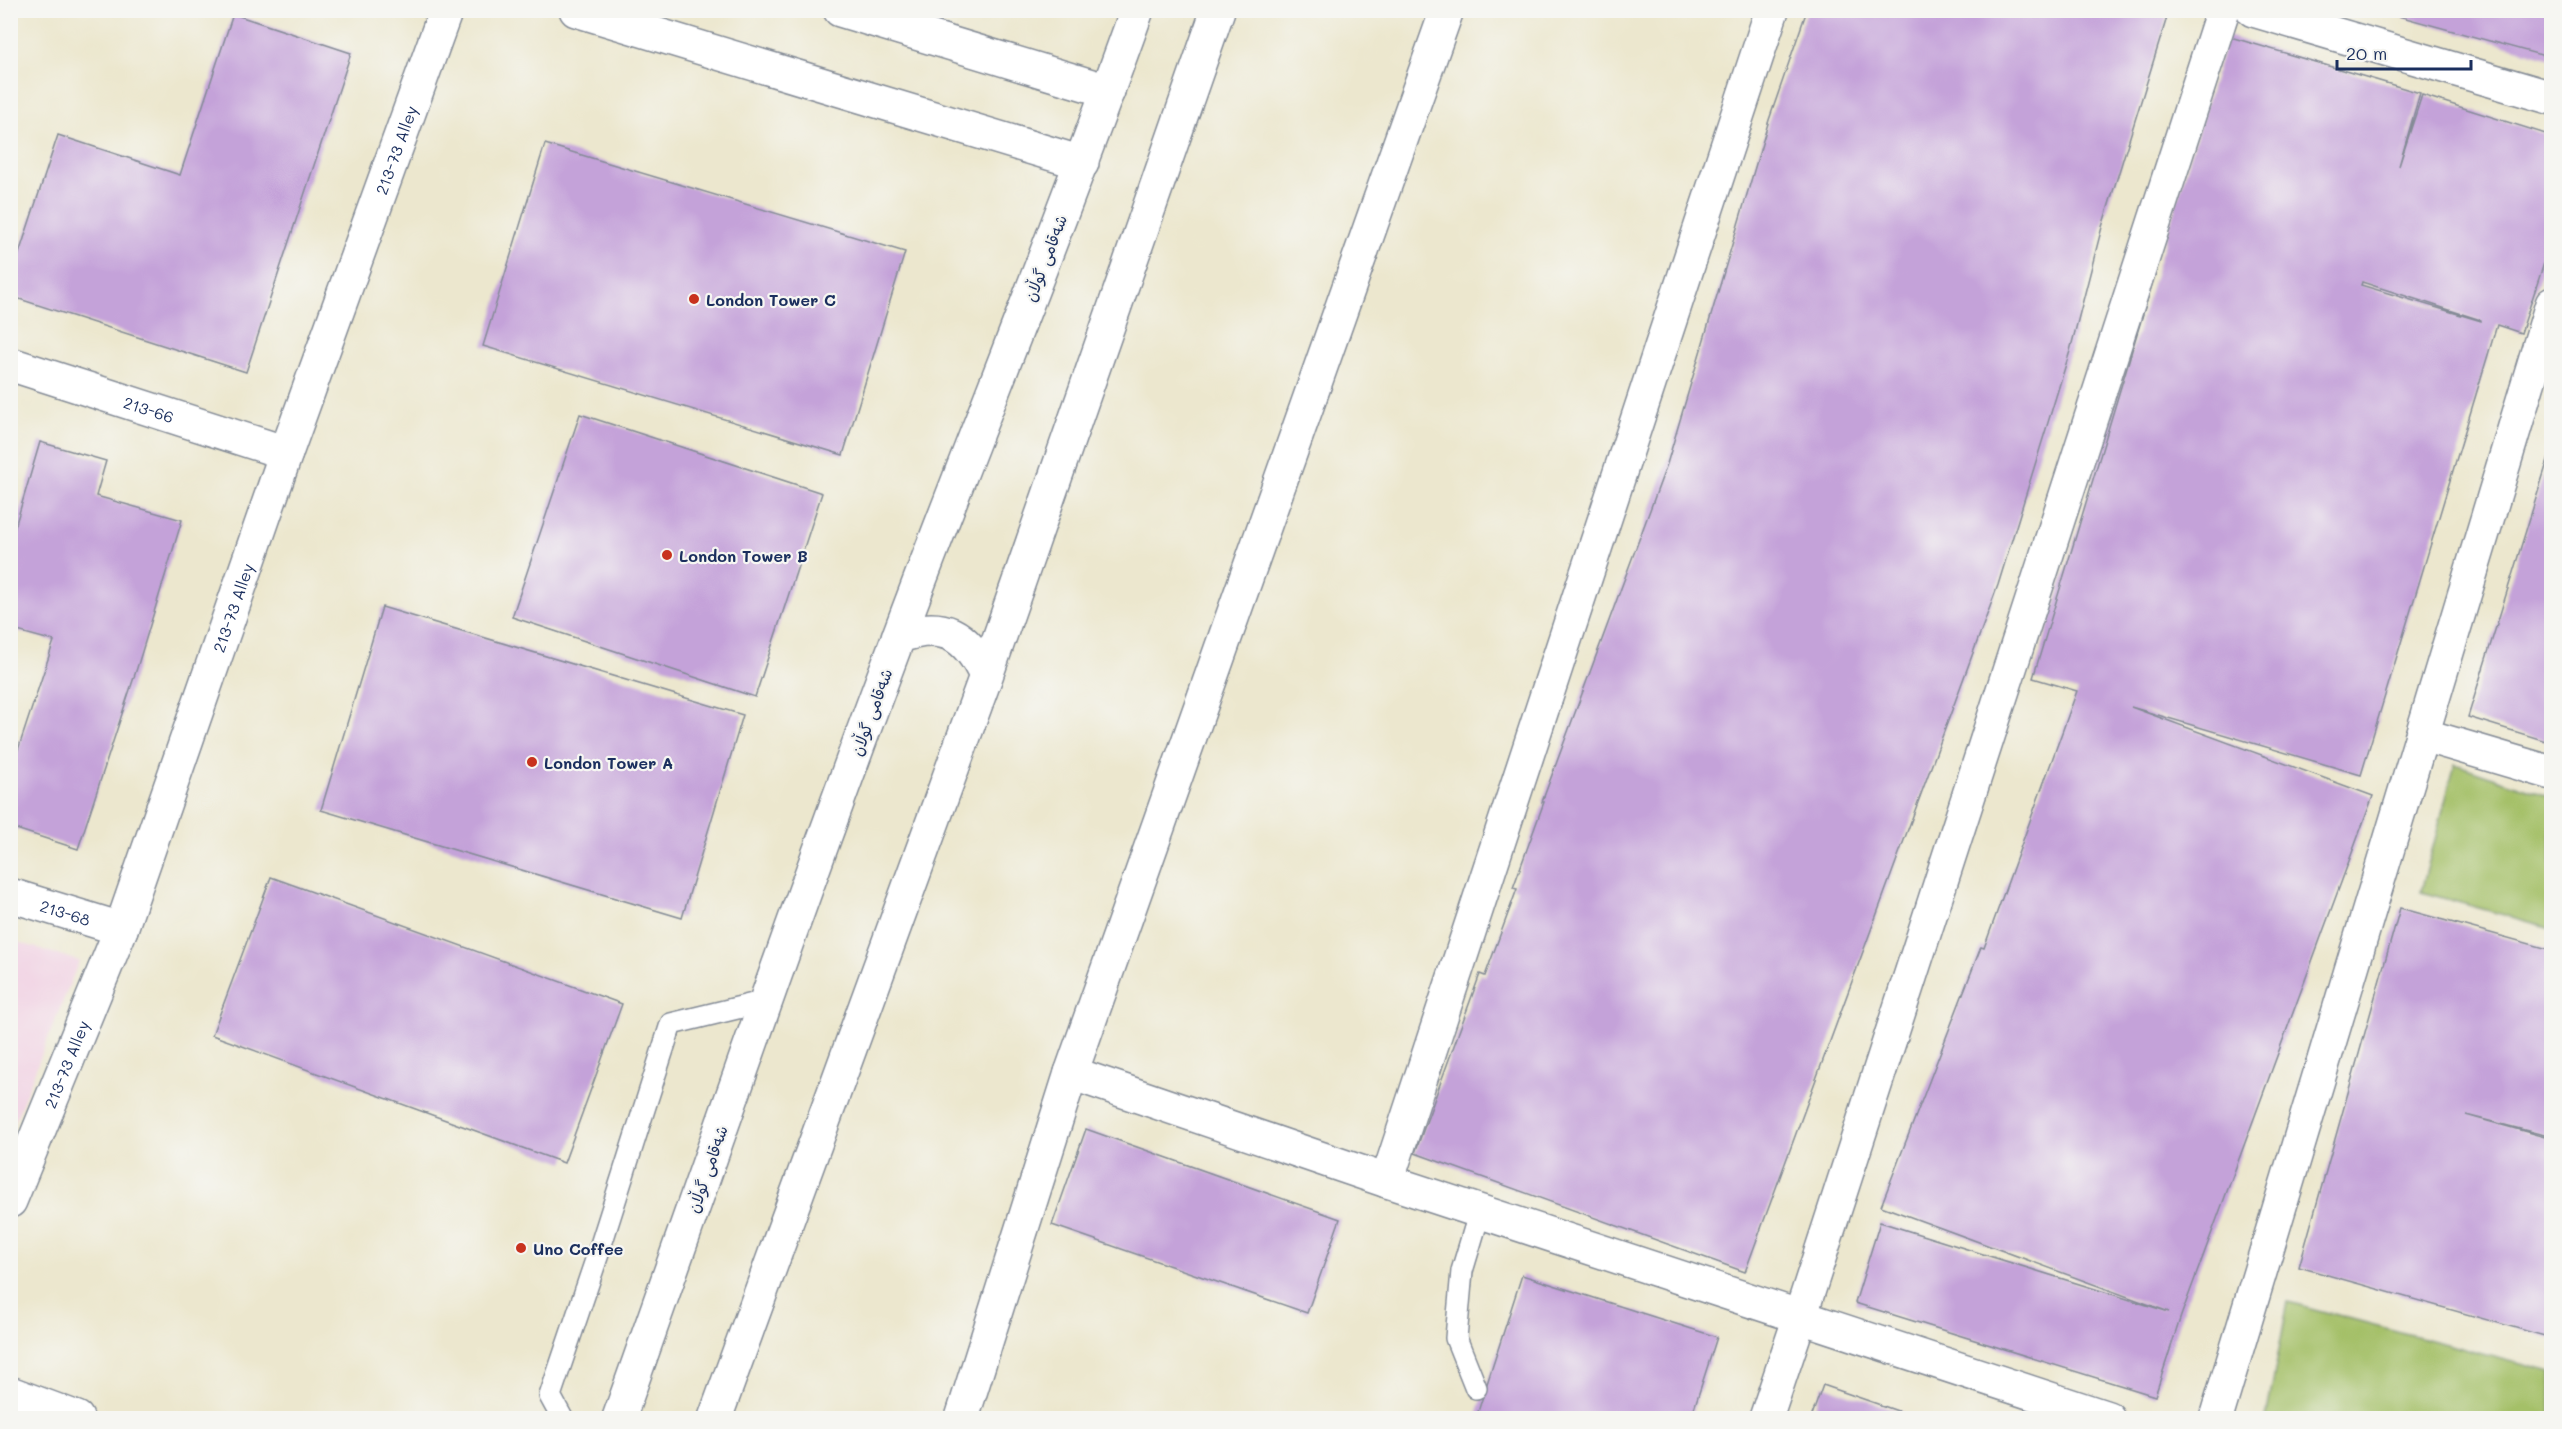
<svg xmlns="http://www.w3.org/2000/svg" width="2562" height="1429" viewBox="0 0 2562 1429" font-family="Mali,'Playpen Sans Arabic',sans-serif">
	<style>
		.built { fill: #f1d0e3 }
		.green { fill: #a4c067; stroke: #607862; stroke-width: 1.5 }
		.building { fill: #c4a2d9; fill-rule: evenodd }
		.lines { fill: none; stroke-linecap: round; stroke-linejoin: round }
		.service-casing { stroke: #848b96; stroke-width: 24 }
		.minor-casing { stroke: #848b96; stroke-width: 36 }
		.tertiary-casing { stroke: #848b96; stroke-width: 36 }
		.primary-casing { stroke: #848b96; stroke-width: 36 }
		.service { stroke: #fff; stroke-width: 21 }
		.minor { stroke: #fff; stroke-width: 33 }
		.tertiary { stroke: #fff; stroke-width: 33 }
		.primary { stroke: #fff; stroke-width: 33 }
		.poi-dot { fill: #c8321e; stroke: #f6f6f2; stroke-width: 2 }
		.labels { text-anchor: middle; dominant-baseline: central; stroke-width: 4.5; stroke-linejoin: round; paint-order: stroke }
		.street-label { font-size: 16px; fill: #1b2f5e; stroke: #f6f6f2 }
		.poi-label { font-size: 16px; font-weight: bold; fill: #1b2f5e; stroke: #f6f6f2; text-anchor: start }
	</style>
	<rect width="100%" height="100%" fill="#f6f6f2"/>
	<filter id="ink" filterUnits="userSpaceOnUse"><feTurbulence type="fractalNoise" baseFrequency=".0167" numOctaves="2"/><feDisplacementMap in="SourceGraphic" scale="12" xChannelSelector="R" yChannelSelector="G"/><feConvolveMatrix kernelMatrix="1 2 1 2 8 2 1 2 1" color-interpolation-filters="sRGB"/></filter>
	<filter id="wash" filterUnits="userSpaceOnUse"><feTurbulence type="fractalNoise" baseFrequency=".008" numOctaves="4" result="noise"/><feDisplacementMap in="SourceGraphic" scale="24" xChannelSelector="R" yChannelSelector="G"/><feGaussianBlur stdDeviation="1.35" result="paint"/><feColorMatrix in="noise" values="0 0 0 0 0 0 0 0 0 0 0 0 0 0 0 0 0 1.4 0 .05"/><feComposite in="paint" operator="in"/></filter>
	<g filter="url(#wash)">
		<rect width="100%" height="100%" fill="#ece7ce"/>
		<path class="built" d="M11 940 79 961 11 1131 10 940Z"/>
		<path class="green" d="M2455 764 2551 797V928L2421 892Z
			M2288 1302 2551 1372V1418H2266Z"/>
		<g id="blocks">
			<path class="building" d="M1807 10H2156L2168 14 2102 227 2070 351 1998 585 1745 1272 1415 1153 1480 974 1485 976 1517 889 1513 888 1544 802H1542L1667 464 1769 120Z
				M2380 10H2552V58L2380 11Z
				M233 14 351 53 246 372 10 296V281L58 135 180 175Z
				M2227 36 2420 93 2399 166 2422 95 2552 136V239L2521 333 2497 325 2361 775 2131 707 2373 796 2181 1316 2155 1396 1855 1303 1880 1222 2169 1312 1881 1206 1981 947 1984 948 2077 691 2033 678ZM2362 282 2481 320V321L2361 285Z
				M545 144 905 252 843 455 483 346Z
				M580 414 822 493 755 697 512 617Z
				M40 442 106 461 96 496 182 520 137 668 78 849 10 827V774L54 641 10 629V544Z
				M2552 447V743L2468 717Z
				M382 607 743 715 682 918 321 810Z
				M271 877 622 1004 564 1163 212 1035Z
				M2400 908 2552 950V1137L2466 1115 2552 1139V1338L2299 1267Z
				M1086 1129 1340 1219 1307 1313 1052 1225Z
				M1522 1275 1717 1337 1691 1418H1476Z
				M1823 1385 1918 1418H1811Z"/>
		</g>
	</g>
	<g filter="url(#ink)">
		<use href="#blocks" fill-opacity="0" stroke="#848b96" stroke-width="1.5"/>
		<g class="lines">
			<defs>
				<path id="service" d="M1476 1388 1456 1338 1462 1271 1480 1211
					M562 1418 550 1396 598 1254 671 1024 766 1001"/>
				<g id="minor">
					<path d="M2253 10 2552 98"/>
					<path id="s1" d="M10 364 286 453"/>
					<path d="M2423 735 2552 773"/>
					<path id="s2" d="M10 895 121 929"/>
					<path d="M1071 1073 1387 1181 2108 1418"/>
					<path d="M1387 1181 1772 10"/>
					<path id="s3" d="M10 1201 121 929 286 453 446 10"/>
					<path d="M10 1393 77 1418"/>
					<path d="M962 1418 1071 1073 1447 10"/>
					<path d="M1766 1418 1800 1317 2223 10"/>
					<path d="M2216 1418 2552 304"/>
				</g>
				<path id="tertiary" d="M576 10 1082 163
					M840 10 1108 91"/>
				<path id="primary" d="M898 637C943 620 967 634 986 676
					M619 1418C711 1158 801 896 898 638 977 428 1062 221 1137 10
					M715 1418 986 676 1218 10"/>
			</defs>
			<use href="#service" class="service-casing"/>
			<use href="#minor" class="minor-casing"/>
			<use href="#tertiary" class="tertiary-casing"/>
			<use href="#primary" class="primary-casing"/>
			<use href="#service" class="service"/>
			<use href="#minor" class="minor"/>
			<use href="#tertiary" class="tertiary"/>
			<use href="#primary" class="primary"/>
		</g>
	</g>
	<g class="poi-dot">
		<circle cx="694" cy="299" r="6"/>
		<circle cx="667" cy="555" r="6"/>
		<circle cx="532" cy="762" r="6"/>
		<circle cx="521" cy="1248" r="6"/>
	</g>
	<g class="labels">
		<g class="street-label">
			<text stroke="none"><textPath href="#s3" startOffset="1120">213-73 Alley</textPath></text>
			<text transform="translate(1045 258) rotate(-69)">شەقامی گوڵان</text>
			<text stroke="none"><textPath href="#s1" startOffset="146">213-66</textPath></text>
			<text stroke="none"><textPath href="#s3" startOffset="634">213-73 Alley</textPath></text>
			<text transform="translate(871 712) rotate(-70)">شەقامی گوڵان</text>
			<text stroke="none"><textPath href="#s2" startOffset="58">213-68</textPath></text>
			<text stroke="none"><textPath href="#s3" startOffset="148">213-73 Alley</textPath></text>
			<text transform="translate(707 1169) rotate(-71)">شەقامی گوڵان</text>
		</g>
		<g class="poi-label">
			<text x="706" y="299">London Tower C</text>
			<text x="679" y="555">London Tower B</text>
			<text x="544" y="762">London Tower A</text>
			<text x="533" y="1248">Uno Coffee</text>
		</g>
	</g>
	<rect width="2562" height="1429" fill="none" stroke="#f6f6f2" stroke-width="36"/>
	<path d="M2337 60v9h134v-9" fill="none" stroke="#1b2f5e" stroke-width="3"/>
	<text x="2346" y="60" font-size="18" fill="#1b2f5e" stroke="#f6f6f2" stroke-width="4.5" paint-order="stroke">20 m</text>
</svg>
